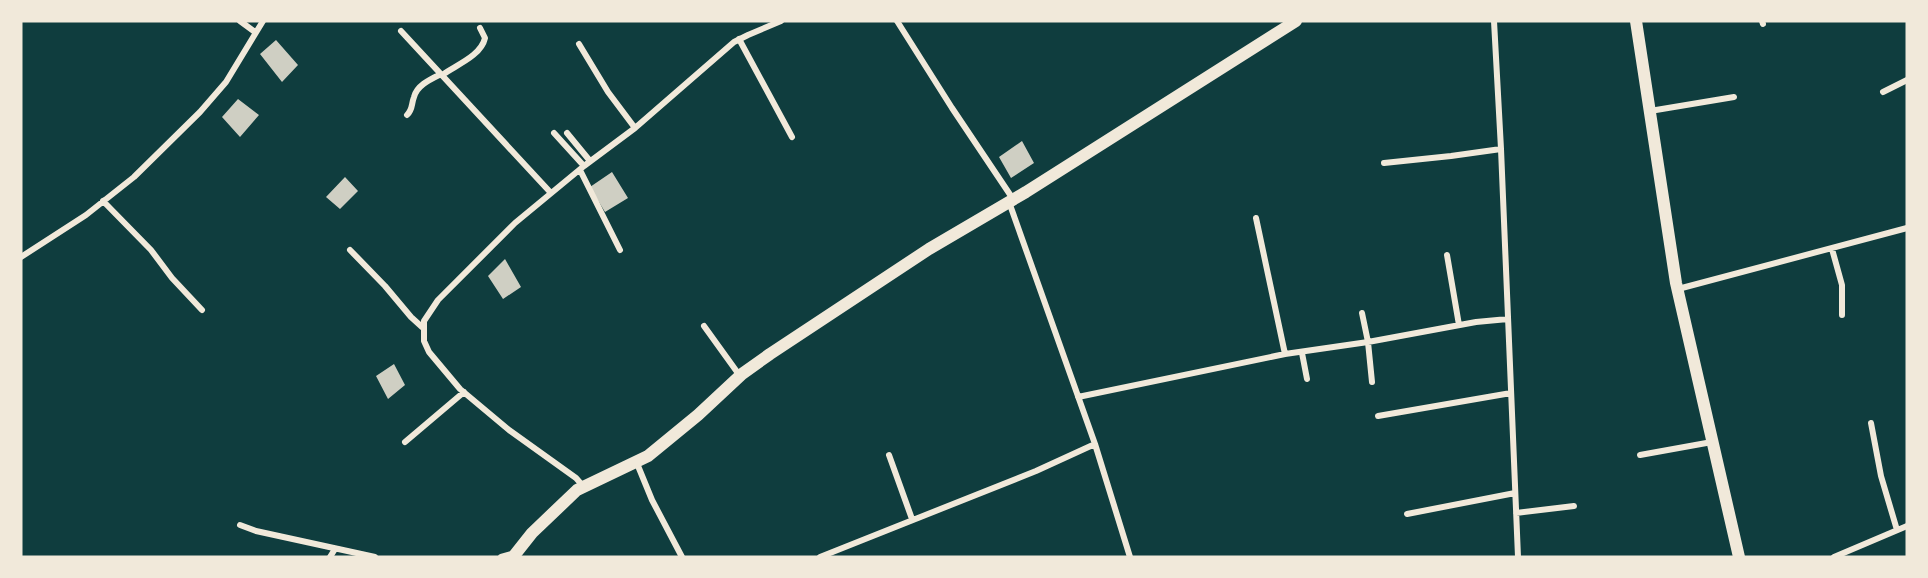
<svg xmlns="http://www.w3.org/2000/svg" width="1928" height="578" viewBox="0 0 1928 578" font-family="'Titillium Web',sans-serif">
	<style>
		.building { fill: #cfcfc3 }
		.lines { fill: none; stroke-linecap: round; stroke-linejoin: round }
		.minor { stroke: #f1e9da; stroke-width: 6 }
		.secondary { stroke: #f1e9da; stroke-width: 12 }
	</style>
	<rect width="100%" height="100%" fill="#0f3d3e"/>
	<path class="building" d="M276 40 298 65 282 82 260 54Z
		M238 99 259 115 240 137 222 117Z
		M1022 141 1034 163 1011 178 999 157Z
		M612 172 628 198 605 212 590 187Z
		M345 177 358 191 340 209 326 197Z
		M505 259 521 287 503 299 488 276Z
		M394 364 405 385 388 399 376 376Z"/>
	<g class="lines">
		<path class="minor" d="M240 21 255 32
			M897 21 952 108 1013 199
			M1494 21 1501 149 1518 557
			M1762 21 1763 24
			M401 31 551 193
			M739 39 792 137
			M579 44 608 92 635 128
			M442 75C456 65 481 56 485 38L480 28
			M1883 92 1907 80
			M1650 111 1734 97
			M407 115C413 109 411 105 414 97 417 85 431 79 441 74
			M554 133 584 166
			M567 133 590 161
			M1384 163 1451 156 1501 149
			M580 170 620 250
			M103 201 151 250 172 278 202 310
			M1009 202 1095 444 1130 557
			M1256 218 1285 354
			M1832 249 1842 285V315
			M350 250 385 286 411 317 422 327
			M1447 255 1459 325
			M21 257 86 215 134 177 200 112 226 82 263 21
			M1678 289 1907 228
			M1362 313 1368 342 1372 382
			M704 326 740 376
			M1302 353 1307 379
			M1078 397 1285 354 1368 342 1476 322 1508 319
			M1378 416 1511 393
			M1871 423 1881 476 1897 530
			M405 442 464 392
			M889 455 912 519
			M1640 455 1712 442
			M636 461 652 500 682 557
			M583 486 576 478 509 430 460 389 429 352 424 341V321L438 300 515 223 584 166 635 128 734 42 748 35 781 21
			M1516 513 1574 506
			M1407 514 1515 493
			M240 525 256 531 375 557
			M330 557 335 549
			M501 557 515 553
			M820 557 1036 471 1095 444
			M1834 557 1907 526"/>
		<path class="secondary" d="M1636 21 1676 283 1739 557
			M513 557 532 533 577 490 648 456 698 415 742 374 770 354 929 249 1026 192 1296 21"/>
	</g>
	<rect width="1928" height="578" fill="none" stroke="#f1e9da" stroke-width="45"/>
</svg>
